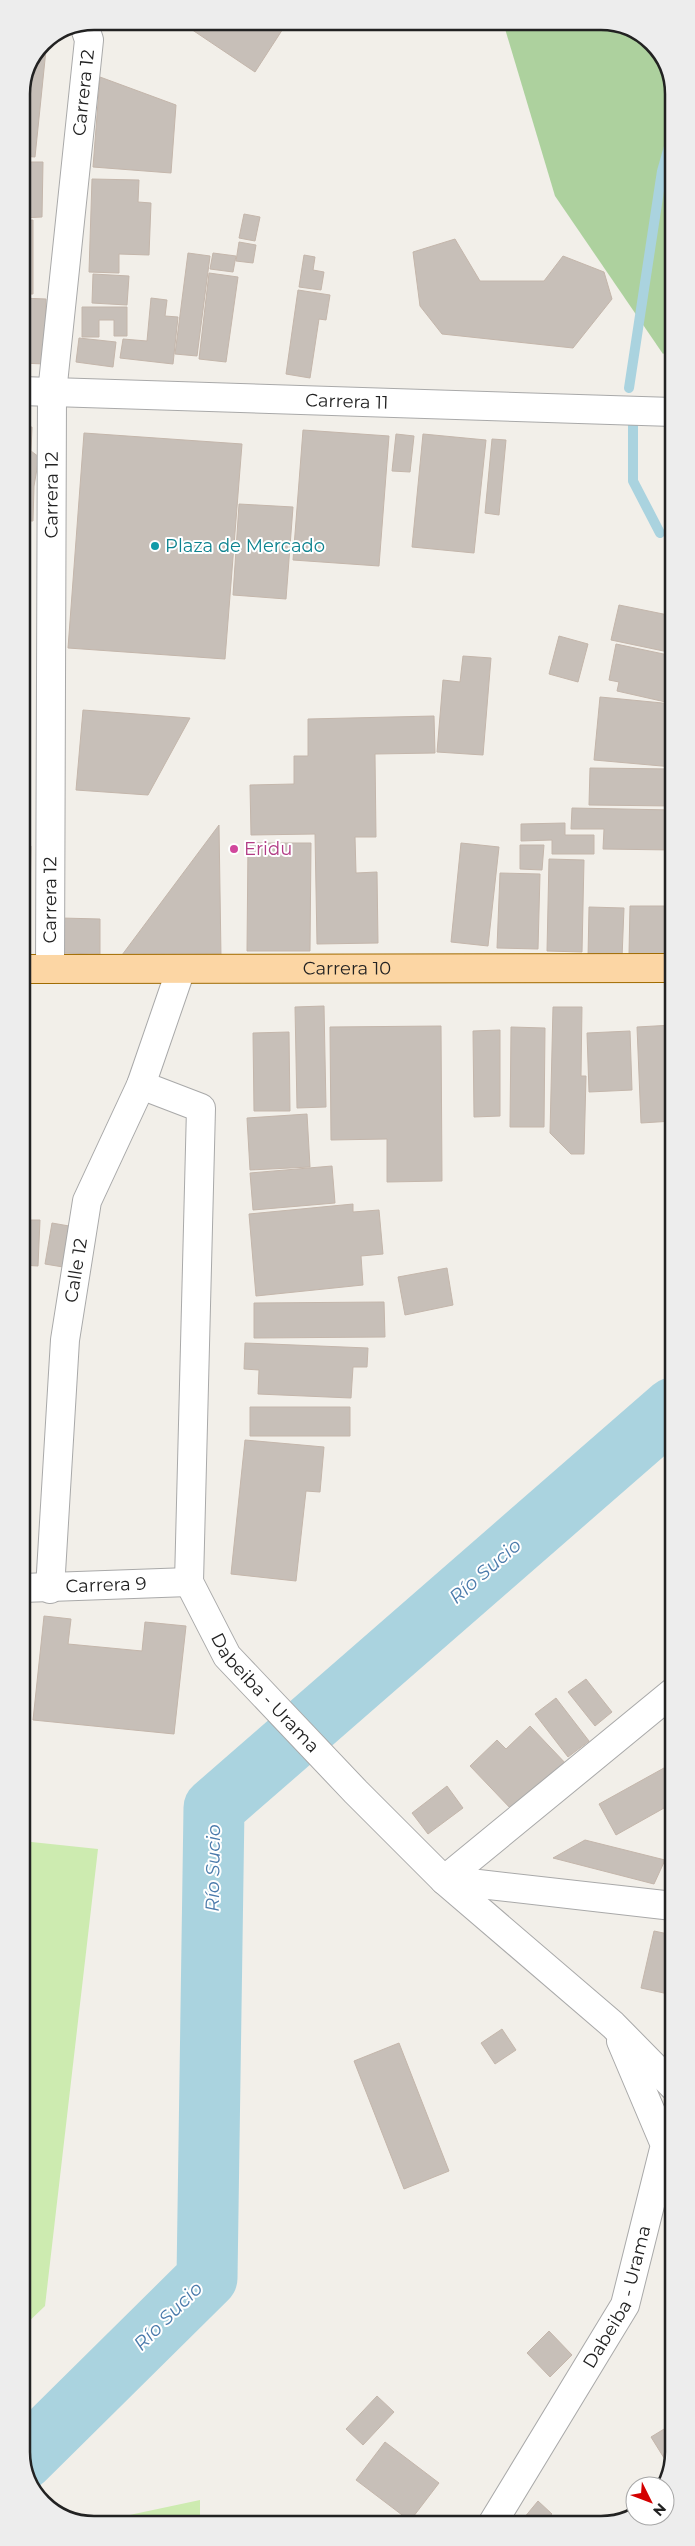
<svg xmlns="http://www.w3.org/2000/svg" width="695" height="2546" viewBox="0 0 695 2546" font-family="Montserrat,sans-serif">
	<style>
		.grass { fill: #cdebb0 }
		.forest { fill: #add19e }
		.lines { fill: none; stroke-linecap: round; stroke-linejoin: round }
		.stream { stroke: #aad3df; stroke-width: 10 }
		.river { stroke: #aad3df; stroke-width: 61 }
		.building { fill: #c7bfb8; stroke: #c4b6ab }
		.minor-casing { stroke: #a9a9a9; stroke-width: 30 }
		.major-casing { stroke: #a06b00; stroke-width: 30 }
		.minor { stroke: #fff; stroke-width: 28 }
		.major { stroke: #fcd6a4; stroke-width: 28 }
		.culture-dot { fill: #0f9aa8; stroke: #fff; stroke-width: 2 }
		.hotel-dot { fill: #d1479c; stroke: #fff; stroke-width: 2 }
		.labels { text-anchor: middle; dominant-baseline: central; stroke-width: 4; stroke-linejoin: round; paint-order: stroke }
		.street-label { font-size: 18px; fill: #222; stroke: #fff }
		.culture-label { font-size: 18px; fill: #0d838f; stroke: #fff; text-anchor: start }
		.hotel-label { font-size: 18px; fill: #b23c85; stroke: #fff; text-anchor: start }
		.water-label { font-size: 19px; font-style: italic; fill: #4a7aab; stroke: #fff }
		.rim { fill: none; stroke: #222; stroke-width: 2.5 }
	</style>
	<rect width="100%" height="100%" fill="#f2efe9"/>
	<path class="grass" d="M22 1841 98 1849 45 2306 23 2327Z
		M200 2500V2524H87Z"/>
	<path class="forest" d="M503 22H611L649 39 672 79V347L663 354 555 196Z"/>
	<g class="lines">
		<path class="stream" d="M629 388 662 171 672 136
			M633 423V481L660 533"/>
		<path class="river" d="M23 2460 207 2278 214 1808 673 1408"/>
	</g>
	<path class="building" d="M179 21H288L255 72Z
		M47 40 35 157 21 156V93L43 42Z
		M100 77 176 105 171 173 93 167Z
		M21 162H43L42 217 21 218Z
		M92 179 139 180 138 202 151 203 149 255 119 254V273L89 272Z
		M244 214 260 217 255 241 239 238Z
		M21 220H33V294H21Z
		M455 239 480 281H544L563 256 604 272 612 299 573 348 442 334 420 306 413 252Z
		M239 242 256 245 253 263 236 261Z
		M188 253 210 256 197 356 175 354Z
		M213 253 236 256 233 272 210 269Z
		M304 255 315 257 313 270 324 272 321 290 299 287Z
		M209 273 238 277 226 362 199 359Z
		M93 274 129 276 127 305 92 303Z
		M298 290 330 295 326 320 319 319 310 378 286 374Z
		M21 298 46 299 45 364 21 363Z
		M151 298 167 300 165 316 178 317 173 364 120 358 123 339 147 341Z
		M82 307H127V336H114V320H99V337H82Z
		M79 338 116 342 113 367 76 362Z
		M21 427H32L31 451 39 457 34 486 33 521H22Z
		M303 430 389 436 379 566 293 560Z
		M84 433 242 444 225 659 68 648Z
		M396 434 414 436 410 472 392 471Z
		M423 434 486 440 474 553 412 547Z
		M492 439 506 440 499 515 485 513Z
		M239 504 293 507 286 599 233 595Z
		M22 523H27L23 651H22Z
		M619 605 673 616V653L611 640Z
		M559 636 588 644 578 682 549 674Z
		M616 644 673 656V691L670 703 617 691 619 682 609 680Z
		M463 656 491 658 483 755 437 752 443 680 460 682Z
		M600 697 673 704V767L594 760Z
		M83 710 190 718 148 795 76 790Z
		M434 716 435 753 375 754 376 837H355L356 873 377 872 378 943 317 944 315 834 251 835 250 785 294 784V756H308V719Z
		M590 768 673 769V806L589 805Z
		M22 781H26L25 822H22Z
		M572 808 673 810V850L603 849 604 829H571Z
		M565 823V835H594V854H552V840L521 841V824Z
		M219 825 221 957 119 959Z
		M248 843H311L310 951H247Z
		M461 843 499 847 488 946 451 942Z
		M520 845H544L542 870 520 869Z
		M22 846H31L29 956H22Z
		M549 859 584 860 582 952 547 951Z
		M500 873 540 874 538 949 497 948Z
		M630 906H669V954H629Z
		M589 907 624 908 622 958H588Z
		M61 918 100 919V954L60 953Z
		M324 1006 326 1107 297 1108 295 1007Z
		M553 1007H582L581 1076H586L584 1154H571L550 1133Z
		M673 1025V1121L641 1123 637 1027Z
		M441 1026 442 1181 387 1182V1139L331 1140 330 1027Z
		M511 1027 545 1028 544 1127H510Z
		M500 1030V1116L474 1117 473 1031Z
		M630 1031 632 1090 589 1092 587 1033Z
		M289 1032 290 1111H254L253 1033Z
		M307 1114 310 1167 250 1170 247 1118Z
		M332 1166 335 1203 253 1210 250 1173Z
		M353 1204V1212L379 1210 383 1254 361 1256 363 1285 256 1296 249 1214Z
		M22 1220H40L38 1266 22 1265Z
		M52 1223 69 1226 63 1267 45 1264Z
		M447 1268 453 1305 405 1315 398 1277Z
		M384 1302 385 1337 254 1338V1303Z
		M245 1343 368 1348 367 1367H353L351 1398 258 1394 259 1370 244 1369Z
		M250 1407H350V1436H250Z
		M245 1440 324 1447 320 1492 306 1491 296 1581 231 1574Z
		M44 1616 71 1619 68 1644 142 1651 145 1622 186 1626 174 1734 33 1720Z
		M586 1679 612 1712 595 1726 568 1692Z
		M556 1698 589 1741 568 1757 535 1714Z
		M673 1711V1731L664 1716Z
		M530 1726 569 1767 543 1792 537 1786 512 1810 470 1766 497 1740 506 1749Z
		M673 1763V1803L616 1835 599 1804Z
		M447 1786 463 1808 428 1834 412 1813Z
		M673 1829V1853L667 1831Z
		M585 1840 665 1860 654 1884 553 1858Z
		M654 1931 673 1935V1995L641 1988Z
		M502 2029 516 2050 495 2064 481 2043Z
		M399 2043 449 2171 404 2189 354 2061Z
		M549 2331 572 2355 550 2377 527 2353Z
		M377 2396 394 2412 363 2445 346 2429Z
		M674 2423V2453L669 2466 651 2437Z
		M385 2442 439 2483 410 2521 356 2480Z
		M538 2501 552 2514 544 2523 519 2524Z"/>
	<g class="lines">
		<defs>
			<g id="minor">
				<path id="s1" d="M21 391 673 412"/>
				<path id="s2" d="M50 969 52 393 89 40 84 25"/>
				<path id="s3" d="M141 1085 201 1108 189 1582 227 1656 356 1792 444 1880 613 2025 674 2087"/>
				<path id="s4" d="M22 1588 189 1582"/>
				<path id="s5" d="M50 1589 65 1340 87 1201 141 1085 181 969"/>
				<path d="M673 1692 444 1880 673 1906"/>
				<path id="s6" d="M492 2524 625 2305 665 2145 621 2041"/>
			</g>
			<g id="major">
				<path id="s7" d="M22 969 673 968"/>
			</g>
		</defs>
		<use href="#minor" class="minor-casing"/>
		<use href="#major" class="major-casing"/>
		<use href="#minor" class="minor"/>
		<use href="#major" class="major"/>
	</g>
	<circle class="culture-dot" cx="155" cy="546" r="5"/>
	<circle class="hotel-dot" cx="234" cy="849" r="5"/>
	<g class="labels">
		<g class="street-label">
			<text stroke="none"><textPath href="#s2" startOffset="878">Carrera 12</textPath></text>
			<text stroke="none"><textPath href="#s1" startOffset="326">Carrera 11</textPath></text>
			<text stroke="none"><textPath href="#s2" startOffset="474">Carrera 12</textPath></text>
			<text stroke="none"><textPath href="#s2" startOffset="69">Carrera 12</textPath></text>
			<text stroke="none"><textPath href="#s7" startOffset="325">Carrera 10</textPath></text>
			<text stroke="none"><textPath href="#s5" startOffset="320">Calle 12</textPath></text>
			<text stroke="none"><textPath href="#s4" startOffset="84">Carrera 9</textPath></text>
			<text stroke="none"><textPath href="#s3" startOffset="674">Dabeiba - Urama</textPath></text>
			<text stroke="none"><textPath href="#s6" startOffset="261">Dabeiba - Urama</textPath></text>
		</g>
		<g class="culture-label">
			<text x="165" y="546">Plaza de Mercado</text>
		</g>
		<g class="hotel-label">
			<text x="244" y="849">Eridu</text>
		</g>
		<g class="water-label">
			<text transform="translate(485 1571) rotate(-41)">Río Sucio</text>
			<text transform="translate(213 1868) rotate(-89)">Río Sucio</text>
			<text transform="translate(168 2316) rotate(-45)">Río Sucio</text>
		</g>
	</g>
	<path d="M0 0H695V2546H0ZM94 30H601A64 64 0 0 1 665 94V2452A64 64 0 0 1 601 2516H94A64 64 0 0 1 30 2452V94A64 64 0 0 1 94 30Z" fill="#ededed" fill-rule="evenodd"/>
	<path class="rim" d="M94 30H601A64 64 0 0 1 665 94V2452A64 64 0 0 1 601 2516H94A64 64 0 0 1 30 2452V94A64 64 0 0 1 94 30Z"/>
	<g transform="translate(650 2501) rotate(132)"><circle r="24" fill="#ffffff" stroke="#a7a7a7"/>
	<path d="M0-4L9 19L0 12L-9 19Z" fill="#d40000"/>
	<text y="-8" font-size="14" font-weight="bold" text-anchor="middle" fill="#222222">N</text>
	</g>
</svg>
